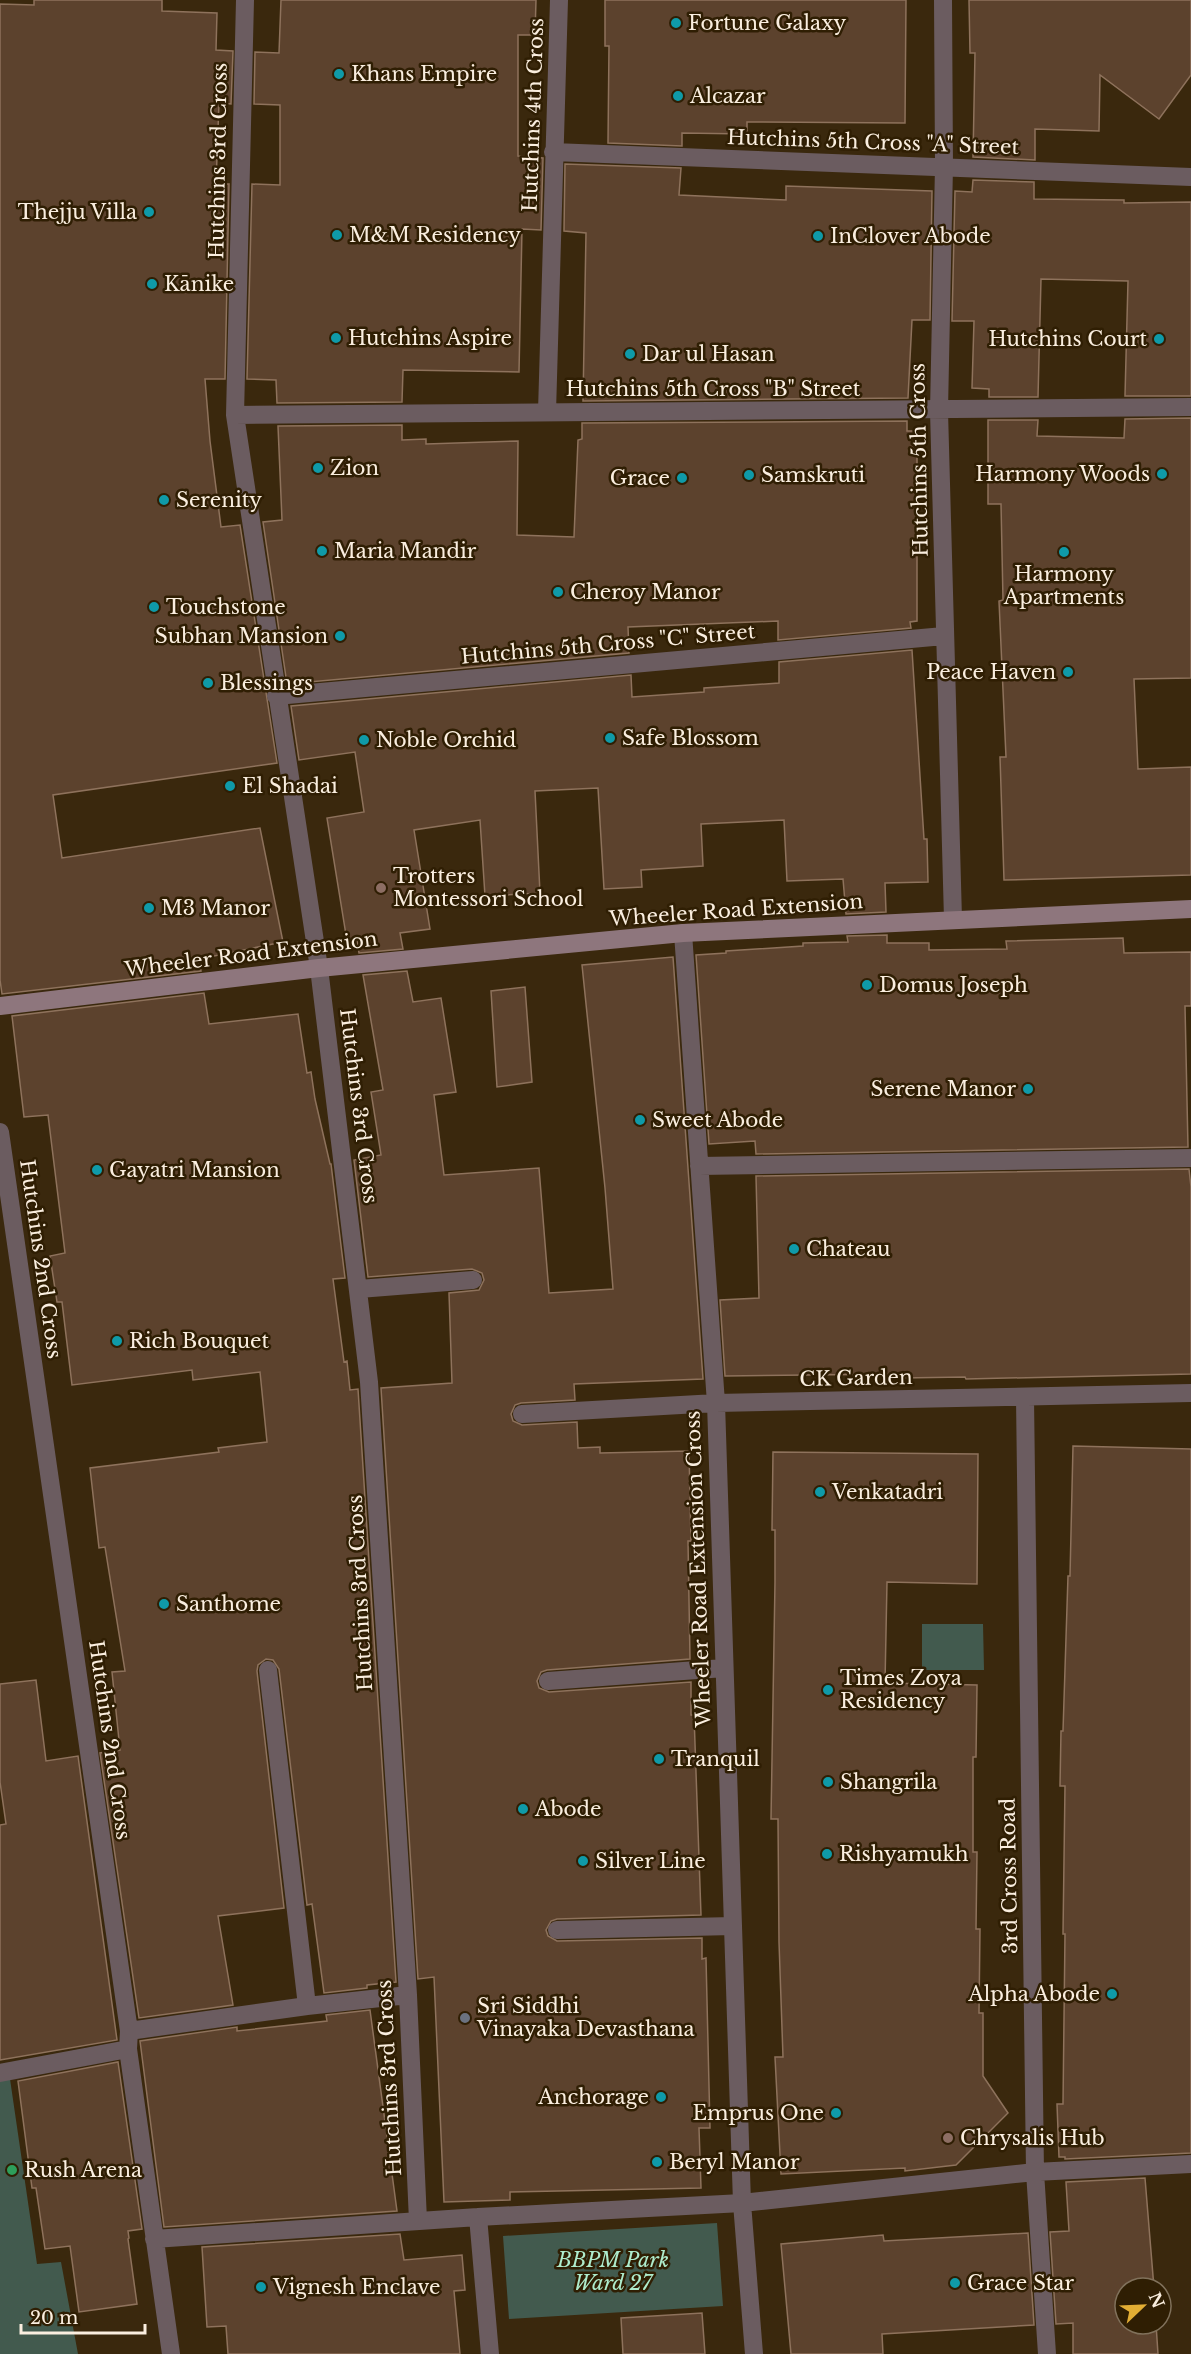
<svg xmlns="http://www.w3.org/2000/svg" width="1191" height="2354" viewBox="0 0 1191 2354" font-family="'Libre Baskerville',serif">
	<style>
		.green { fill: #425a4e }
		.building { fill: #5c422d; stroke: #8e725c; stroke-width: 1.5 }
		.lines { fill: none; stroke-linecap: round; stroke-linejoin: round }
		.street { stroke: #6b5c60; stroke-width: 18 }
		.secondary { stroke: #8e767d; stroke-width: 18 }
		.culture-dot { fill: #0f9aa8; stroke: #2f1e03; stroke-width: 2 }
		.education-dot { fill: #8d6e63; stroke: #2f1e03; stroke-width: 2 }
		.worship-dot { fill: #6b7280; stroke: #2f1e03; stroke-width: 2 }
		.leisure-dot { fill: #2e9e5b; stroke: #2f1e03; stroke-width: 2 }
		.labels { text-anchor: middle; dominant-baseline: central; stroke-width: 5; stroke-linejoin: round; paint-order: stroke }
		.poi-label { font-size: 20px; fill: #faeedf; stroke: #2f1e03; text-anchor: start }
		.street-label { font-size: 20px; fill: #faeedf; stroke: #2f1e03 }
		.park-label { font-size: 20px; font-style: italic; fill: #aeeccd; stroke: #2f1e03 }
	</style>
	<rect width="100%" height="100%" fill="#3a280d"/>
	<path class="green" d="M922 1624H983L984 1670H922Z
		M0 2079H10L37 2264 61 2262 78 2354H0Z
		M717 2223 723 2306 509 2319 503 2236Z"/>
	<path class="building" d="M34 0H162V11L217 13 216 50 233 51 231 104 219 103 216 184H229L225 379H205L210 441 221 527 240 525 277 763 53 795 62 858 260 828 283 942 199 959 201 971 2 994 0 980V4L34 5Z
		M281 0H536L535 35H518V156L543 158 541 230 522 229 519 372 403 370 402 402 277 403 276 380 247 379 252 184 280 185V105L254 104 255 52 279 53Z
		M605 0H906L905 123 747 122V134L682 133V146L608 143 609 46H605Z
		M969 0H1191V75L1159 119 1100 75 1099 131 1035 129V160L973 157 975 53H970Z
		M565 164 681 168 679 195 786 200V186L932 191 930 320H912L908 398 583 401 586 233 564 231Z
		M973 180 1034 182V199L1124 200V203L1191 202V396H1125L1128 281 1041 279 1038 397H989V389L972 388 974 321H952L955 191 972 192Z
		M1191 418V678L1134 679 1138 769 1191 767V875L1004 880 1000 757H1006L999 601 1003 600 1001 504H988V420H1038L1037 436 1124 438 1125 419Z
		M907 421V431H917V621L910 622 911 628 778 640V621L628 627 629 653 287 684 263 522 282 520 278 426 402 425V440L426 439V444L518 441 517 535 574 537 578 440 582 439V423Z
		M912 650 924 839H927L928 882 885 883 886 912 846 914 843 879 787 881 784 820 701 824 703 866 641 870 642 887 604 889 598 788 535 791 540 893 485 896 480 820 414 830 430 929 400 933 403 949 359 953 357 940 347 941 327 818 364 812 355 752 299 760 291 706 631 675 632 697 704 692V688L779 683V662Z
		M887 935V943H929V950L1007 949 1006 941 1123 938 1124 953 1191 952V1006H1185L1188 1147 756 1154 755 1141 709 1144 696 955 726 953V951L803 946V943L848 942 847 936Z
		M673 957 703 1379 574 1384 575 1400 521 1403 515 1405 511 1414 513 1421 522 1425 577 1422 578 1448 600 1447V1453L689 1451 691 1541H688L690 1659 547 1670 541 1672 537 1681 539 1688 549 1692 691 1682V1715H694L701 1915 557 1919 551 1921 546 1930 548 1936 557 1941 702 1938V1959L706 1958 710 2128H699L701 2188 510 2192V2200L444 2202 434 1977 418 1979 381 1388 452 1383 449 1293 479 1290 484 1280 482 1273 472 1269 368 1277 354 1160 381 1155 371 1092 383 1090 363 975 407 971 413 1002 441 998 456 1092 434 1095 444 1175 539 1168 549 1293 613 1289 605 1188 582 965Z
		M525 987 532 1082 497 1087 491 991Z
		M204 993 209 1024 298 1014 307 1073 311 1072 315 1099 330 1164H331L345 1278 333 1279 344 1362 347 1361 350 1390 358 1389 396 1982 367 1985V1988L324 1993 312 1904 307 1905 279 1669 273 1660 266 1659 258 1665 257 1671 284 1908 218 1916 233 2005 139 2018 100 1753 120 1750 112 1672 125 1671 105 1547 99 1548 90 1468 219 1452 218 1448 267 1442 260 1372 193 1380 192 1370 72 1385 62 1302H57L50 1256 65 1253 48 1115 24 1117 12 1016Z
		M1189 1169 1191 1187V1374L966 1379 965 1377 901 1378V1374L725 1376 720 1300 759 1298 756 1176Z
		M1073 1446 1191 1449V2153L1065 2159V2157H1059L1057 2104H1063L1065 1934H1063L1065 1786H1060L1061 1731H1063L1068 1576H1070Z
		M773 1452 978 1454 977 1584 887 1582 885 1683 977 1685 976 1757H973V1852H977L976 1929H980L979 2013H983V2076L1008 2113 956 2165 905 2171V2168L781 2174 775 2057H783L779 1942 778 1819H771L775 1582V1530H772Z
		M36 1680 46 1761 78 1756 117 2040 0 2060V1825L6 1824 0 1782V1684Z
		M370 2010 397 2211 164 2227 140 2041 237 2027V2031L327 2021 326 2015Z
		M118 2062 142 2229 128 2231 129 2238 128 2239 137 2304 79 2312 70 2246 45 2249 36 2188H32L18 2081Z
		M1145 2178 1154 2288H1125V2324H1156L1158 2354H1073V2323L1056 2324 1050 2232 1069 2231 1066 2182Z
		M1028 2233 1034 2325 882 2334 883 2354H791L781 2244 883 2235 884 2241Z
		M400 2234 404 2260 462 2255 465 2290 454 2291 460 2354H228L226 2326 207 2327 202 2247Z
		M702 2313 705 2354H623L621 2318Z"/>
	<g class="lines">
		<path class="street" d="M245 0 235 415 319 968 369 1382 408 1995 418 2221
			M943 0 944 166 939 411 953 919
			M553 152 1191 177
			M547 412 559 0
			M235 415 1191 407
			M276 696 944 636
			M683 933 716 1403 742 2203 754 2354
			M0 1132 129 2031 128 2049 171 2354
			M699 1166 1191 1158
			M359 1289 473 1280
			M1025 1398 1035 2172 1047 2354
			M522 1414 716 1403 1191 1393
			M268 1670 307 2006
			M548 1681 724 1668
			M557 1930 733 1926
			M129 2031 307 2006 408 1995
			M0 2073 128 2049
			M478 2217 490 2354
			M154 2239 478 2217 742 2203 1035 2172 1191 2164"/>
		<path class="secondary" d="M0 1006 319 968 683 933 1191 909"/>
	</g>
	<g class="culture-dot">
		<circle cx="676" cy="23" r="6"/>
		<circle cx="339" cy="74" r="6"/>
		<circle cx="678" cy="96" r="6"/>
		<circle cx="149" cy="212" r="6"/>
		<circle cx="337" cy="235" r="6"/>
		<circle cx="818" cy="236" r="6"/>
		<circle cx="152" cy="284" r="6"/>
		<circle cx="336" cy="338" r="6"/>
		<circle cx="1159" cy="339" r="6"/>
		<circle cx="630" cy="354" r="6"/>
		<circle cx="318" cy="468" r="6"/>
		<circle cx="1162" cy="474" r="6"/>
		<circle cx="749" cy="475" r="6"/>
		<circle cx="682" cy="478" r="6"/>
		<circle cx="164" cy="500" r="6"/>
		<circle cx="322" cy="551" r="6"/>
		<circle cx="1064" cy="552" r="6"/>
		<circle cx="558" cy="592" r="6"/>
		<circle cx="154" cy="607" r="6"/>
		<circle cx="340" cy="636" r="6"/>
		<circle cx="1068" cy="672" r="6"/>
		<circle cx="208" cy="683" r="6"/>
		<circle cx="610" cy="738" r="6"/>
		<circle cx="364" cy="740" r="6"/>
		<circle cx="230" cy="786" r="6"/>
		<circle cx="149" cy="908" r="6"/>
		<circle cx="867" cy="985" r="6"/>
		<circle cx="1028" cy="1089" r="6"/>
		<circle cx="640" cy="1120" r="6"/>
		<circle cx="97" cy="1170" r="6"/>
		<circle cx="794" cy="1249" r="6"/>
		<circle cx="117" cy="1341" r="6"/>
		<circle cx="820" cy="1492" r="6"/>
		<circle cx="164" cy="1604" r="6"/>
		<circle cx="828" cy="1690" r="6"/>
		<circle cx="659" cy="1759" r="6"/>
		<circle cx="828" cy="1782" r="6"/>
		<circle cx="523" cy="1809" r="6"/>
		<circle cx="827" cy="1854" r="6"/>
		<circle cx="583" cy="1861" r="6"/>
		<circle cx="1112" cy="1994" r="6"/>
		<circle cx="661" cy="2097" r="6"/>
		<circle cx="836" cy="2113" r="6"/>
		<circle cx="657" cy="2162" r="6"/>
		<circle cx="955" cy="2283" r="6"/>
		<circle cx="261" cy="2287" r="6"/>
	</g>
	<g class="education-dot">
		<circle cx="381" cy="888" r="6"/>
		<circle cx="948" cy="2138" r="6"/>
	</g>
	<circle class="worship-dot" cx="465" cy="2018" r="6"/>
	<circle class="leisure-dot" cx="12" cy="2170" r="6"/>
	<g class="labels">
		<g class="poi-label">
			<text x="688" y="23">Fortune Galaxy</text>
			<text x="351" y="74">Khans Empire</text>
			<text x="690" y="96">Alcazar</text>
			<text x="137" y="212" text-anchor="end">Thejju Villa</text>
			<text x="349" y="235">M&amp;M Residency</text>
			<text x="830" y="236">InClover Abode</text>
			<text x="164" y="284">Kānike</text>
			<text x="348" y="338">Hutchins Aspire</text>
			<text x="1147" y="339" text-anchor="end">Hutchins Court</text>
			<text x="642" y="354">Dar ul Hasan</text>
			<text x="330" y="468">Zion</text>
			<text x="1150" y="474" text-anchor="end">Harmony Woods</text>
			<text x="761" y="475">Samskruti</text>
			<text x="670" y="478" text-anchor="end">Grace</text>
			<text x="176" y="500">Serenity</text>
			<text x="334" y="551">Maria Mandir</text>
			<text x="1064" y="574" text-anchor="middle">Harmony<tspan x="1064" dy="23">Apartments</tspan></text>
			<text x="570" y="592">Cheroy Manor</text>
			<text x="166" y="607">Touchstone</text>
			<text x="328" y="636" text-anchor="end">Subhan Mansion</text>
			<text x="1056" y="672" text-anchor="end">Peace Haven</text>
			<text x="220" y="683">Blessings</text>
			<text x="622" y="738">Safe Blossom</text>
			<text x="376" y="740">Noble Orchid</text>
			<text x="242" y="786">El Shadai</text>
			<text x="393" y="876">Trotters<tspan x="393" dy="23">Montessori School</tspan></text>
			<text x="161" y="908">M3 Manor</text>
			<text x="879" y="985">Domus Joseph</text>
			<text x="1016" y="1089" text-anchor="end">Serene Manor</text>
			<text x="652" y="1120">Sweet Abode</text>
			<text x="109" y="1170">Gayatri Mansion</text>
			<text x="806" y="1249">Chateau</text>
			<text x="129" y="1341">Rich Bouquet</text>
			<text x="832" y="1492">Venkatadri</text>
			<text x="176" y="1604">Santhome</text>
			<text x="840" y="1678">Times Zoya<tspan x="840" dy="23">Residency</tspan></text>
			<text x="671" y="1759">Tranquil</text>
			<text x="840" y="1782">Shangrila</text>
			<text x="535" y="1809">Abode</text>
			<text x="839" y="1854">Rishyamukh</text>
			<text x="595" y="1861">Silver Line</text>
			<text x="1100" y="1994" text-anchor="end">Alpha Abode</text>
			<text x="477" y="2006">Sri Siddhi<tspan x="477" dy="23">Vinayaka Devasthana</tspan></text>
			<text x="649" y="2097" text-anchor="end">Anchorage</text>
			<text x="824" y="2113" text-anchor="end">Emprus One</text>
			<text x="960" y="2138">Chrysalis Hub</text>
			<text x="669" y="2162">Beryl Manor</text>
			<text x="24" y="2170">Rush Arena</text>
			<text x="967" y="2283">Grace Star</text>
			<text x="273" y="2287">Vignesh Enclave</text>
		</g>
		<g class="street-label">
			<text transform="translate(533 115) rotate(-88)">Hutchins 4th Cross</text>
			<text transform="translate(873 142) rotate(2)">Hutchins 5th Cross "A" Street</text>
			<text transform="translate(218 161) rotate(-89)">Hutchins 3rd Cross</text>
			<text x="713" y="389">Hutchins 5th Cross "B" Street</text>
			<text transform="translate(919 460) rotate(-91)">Hutchins 5th Cross</text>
			<text transform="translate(608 644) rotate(-5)">Hutchins 5th Cross "C" Street</text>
			<text transform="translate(736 910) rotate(-4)">Wheeler Road Extension</text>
			<text transform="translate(251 954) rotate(-7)">Wheeler Road Extension</text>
			<text transform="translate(359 1106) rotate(83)">Hutchins 3rd Cross</text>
			<text transform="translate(41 1259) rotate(82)">Hutchins 2nd Cross</text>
			<text transform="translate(856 1378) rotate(-1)">CK Garden</text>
			<text transform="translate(698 1569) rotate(-92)">Wheeler Road Extension Cross</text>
			<text transform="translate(360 1593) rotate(-93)">Hutchins 3rd Cross</text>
			<text transform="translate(110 1740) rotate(82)">Hutchins 2nd Cross</text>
			<text transform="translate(1009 1876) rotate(-91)">3rd Cross Road</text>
			<text transform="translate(389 2078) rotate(-93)">Hutchins 3rd Cross</text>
		</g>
		<g class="park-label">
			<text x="613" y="2260">BBPM Park<tspan x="613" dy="23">Ward 27</tspan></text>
		</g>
	</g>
	<g transform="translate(1143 2306) rotate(67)"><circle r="28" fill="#2f1e03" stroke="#80715b" stroke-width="1.5"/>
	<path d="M0-4.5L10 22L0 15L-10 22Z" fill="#e3ae34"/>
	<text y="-9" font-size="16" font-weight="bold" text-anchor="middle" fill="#faeedf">N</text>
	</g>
	<path d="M21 2324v9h124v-9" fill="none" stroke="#faeedf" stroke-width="3"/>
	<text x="30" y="2324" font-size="18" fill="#faeedf" stroke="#2f1e03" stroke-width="4.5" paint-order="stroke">20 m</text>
</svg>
